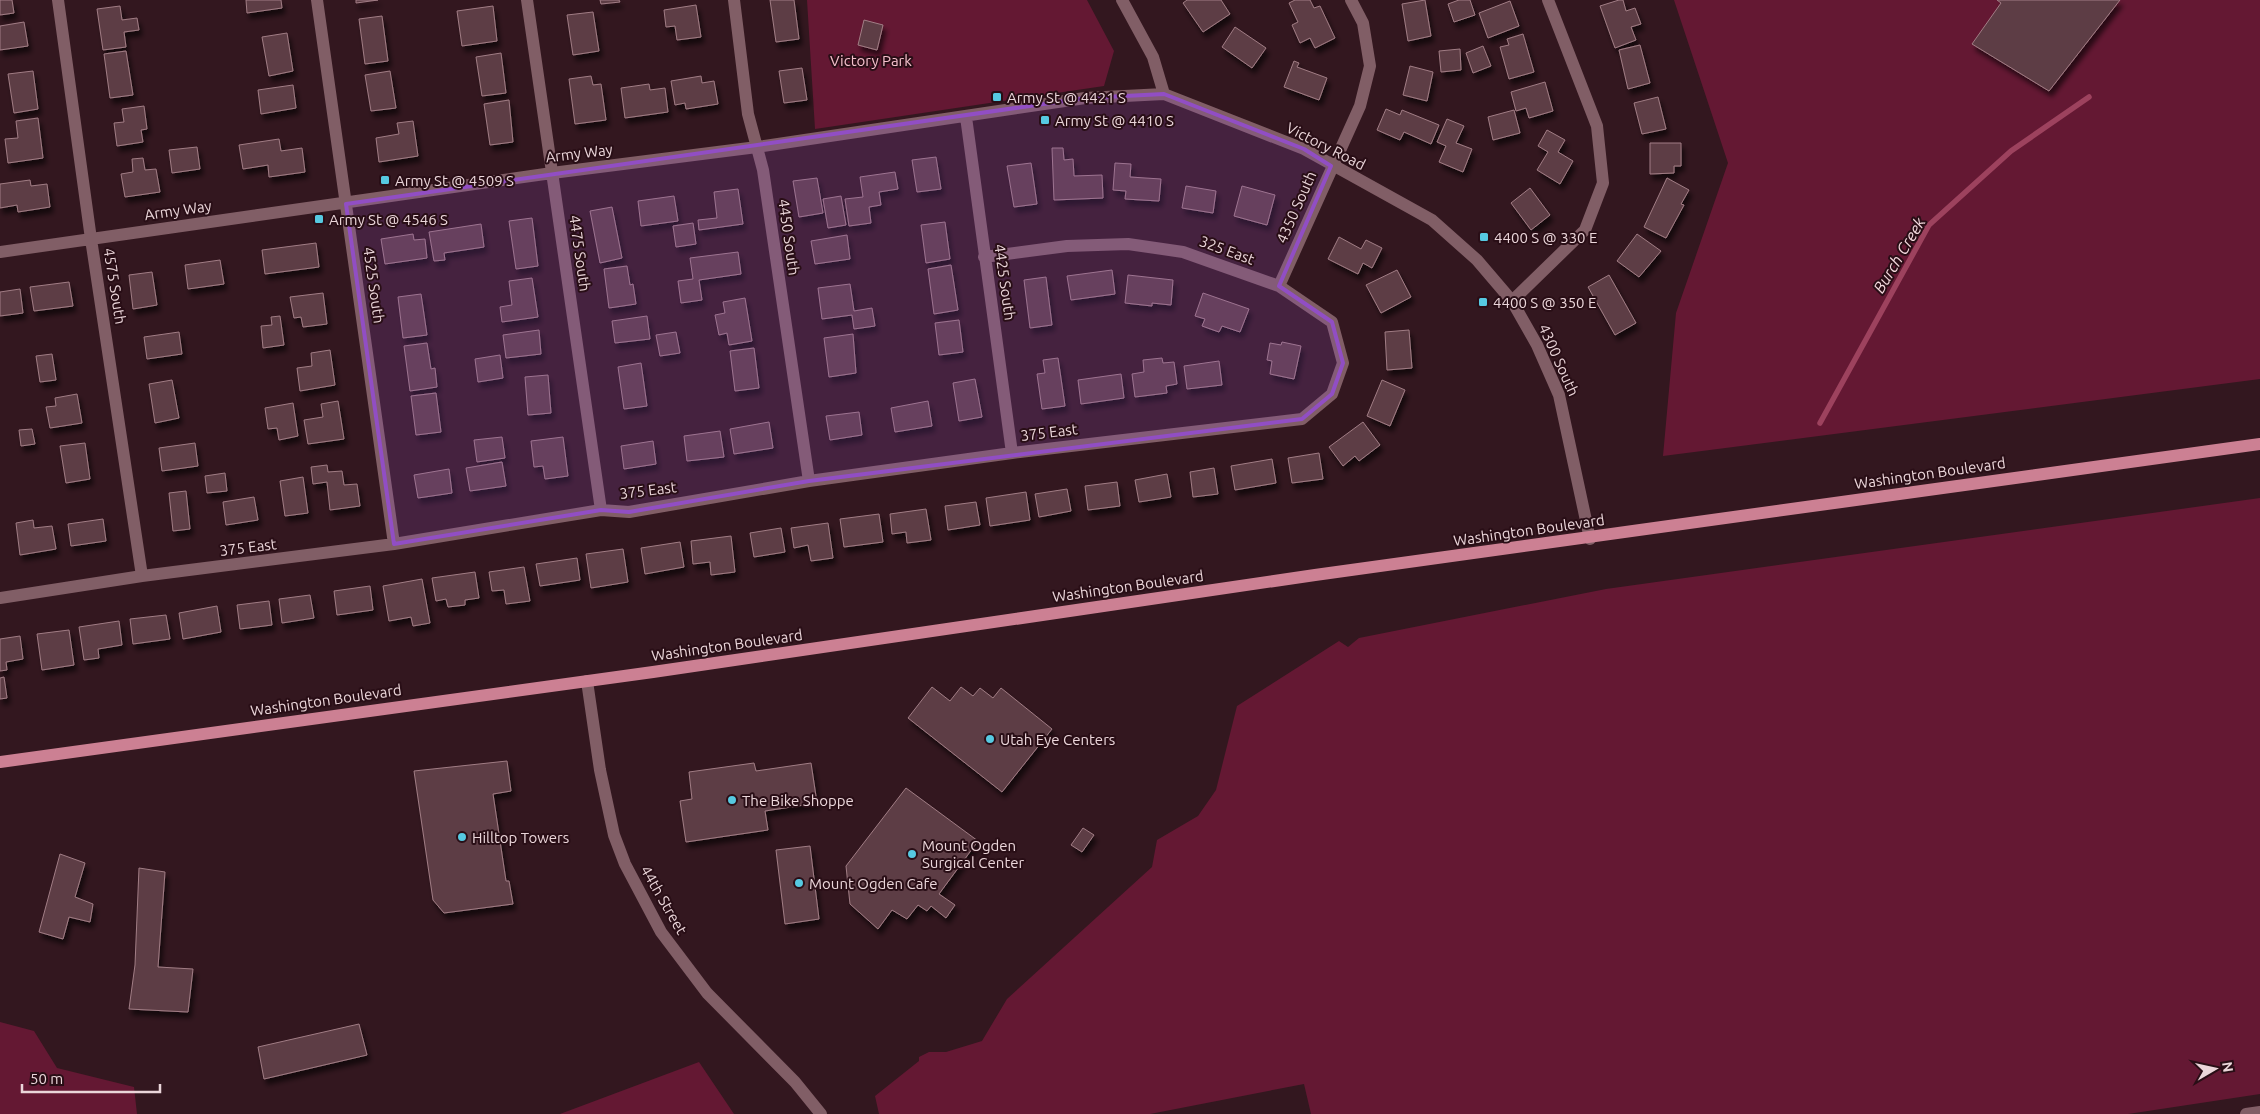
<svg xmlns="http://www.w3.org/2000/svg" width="2260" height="1114" viewBox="0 0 2260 1114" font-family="Ubuntu,sans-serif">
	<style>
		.green { fill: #641833 }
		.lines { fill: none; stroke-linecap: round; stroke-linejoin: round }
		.stream { stroke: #9d425e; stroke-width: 5.5 }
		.building { fill: #5d3d44; stroke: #a17d85; filter: url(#shadow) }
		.minor { stroke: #815e66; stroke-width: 12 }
		.major { stroke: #cc8093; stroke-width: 12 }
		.marked { fill: #914ec4; fill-opacity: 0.2; stroke: #914ec4; stroke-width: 4; stroke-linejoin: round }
		.poi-dot { fill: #56c9e1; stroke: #290e16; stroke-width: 2 }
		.labels { text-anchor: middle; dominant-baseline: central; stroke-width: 4; stroke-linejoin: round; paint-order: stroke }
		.park-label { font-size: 15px; fill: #f6c1cd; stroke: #290e16 }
		.poi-label { font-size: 15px; fill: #ebd6da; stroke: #290e16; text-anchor: start }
		.street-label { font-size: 15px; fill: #ebd6da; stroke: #290e16 }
		.water-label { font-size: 16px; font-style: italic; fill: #f5dadf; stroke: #290e16 }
	</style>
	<defs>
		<filter id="shadow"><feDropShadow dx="3" dy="5.5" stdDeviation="2.5" flood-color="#0009"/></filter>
	</defs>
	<rect width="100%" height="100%" fill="#33171f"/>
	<path class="green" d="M807 0H1087L1114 51 1104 86 815 129Z
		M1674 0H2260V379L1663 456 1676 313 1728 163Z
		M2260 498V1094L2128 1114H1311L1304 1084 1150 1114H879L875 1096 919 1061V1057L929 1052H946L982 1041 1007 999 1152 867 1157 840 1198 816 1216 790 1237 706 1339 641 1348 647 1359 638 1606 589Z
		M0 1022 34 1031 57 1068 134 1087 137 1114H0Z
		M699 1062 734 1114H560Z"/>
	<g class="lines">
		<path class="stream" d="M1820 423 1929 225 2011 151 2089 97"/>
	</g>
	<path class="building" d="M0 0H12L14 13 0 15Z
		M246 0H281L282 8 247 13Z
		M356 0H378L356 3Z
		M600 0H619L620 2 601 4Z
		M770 0H794L799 39 776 42Z
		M1187 0H1221L1230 14 1203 32 1183 3Z
		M1295 0H1310L1314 8 1320 6 1335 38 1315 48 1310 38 1300 43 1292 25 1298 22 1289 3Z
		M1425 0 1431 36 1408 41 1402 4Z
		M1459 0H1470L1475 15 1454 22 1448 4Z
		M1619 0H1623L1626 11 1635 8 1641 24 1631 27 1636 40 1615 48 1600 6Z
		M1997 0H2120L2049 91 1972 44 2001 3Z
		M1510 1 1519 26 1488 38 1479 13Z
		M696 5 701 37 677 40 675 26 666 27 664 10Z
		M120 6 122 20 137 18 139 30 124 32 126 47 103 50 97 9Z
		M493 6 497 41 462 46 457 11Z
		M593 12 599 51 573 55 567 15Z
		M382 16 388 61 365 64 359 19Z
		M864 20 883 25 877 50 858 45Z
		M24 22 28 46 0 50V26Z
		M1235 27 1266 48 1252 68 1222 47Z
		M287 33 293 71 269 76 262 37Z
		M1523 34 1534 72 1509 79 1500 47 1509 45 1507 39Z
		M1640 45 1650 83 1628 89 1619 50Z
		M1483 46 1491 66 1473 73 1466 53Z
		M1460 49 1461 70 1441 72 1439 51Z
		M126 51 133 95 110 98 104 54Z
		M501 53 506 93 482 96 476 57Z
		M1294 61 1299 63 1297 67 1327 78 1319 100 1284 87Z
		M1410 66 1433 72 1427 101 1403 95Z
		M802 68 807 100 784 103 779 71Z
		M33 71 38 109 14 113 8 74Z
		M390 71 396 108 371 111 365 75Z
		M591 76 593 85 601 84 606 120 575 124 569 79Z
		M701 76 702 83 714 81 718 104 686 109 685 103 675 105 671 81Z
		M1545 82 1553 111 1529 118 1526 108 1516 111 1511 92Z
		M649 84 650 90 665 88 668 112 625 118 621 88Z
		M293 85 296 108 261 114 258 90Z
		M1658 97 1666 129 1642 134 1634 103Z
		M509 100 513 142 490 145 484 104Z
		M144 106 147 129 141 130 143 142 117 146 114 123 124 122 122 109Z
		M1386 109 1400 115 1402 110 1439 125 1431 144 1404 132 1400 140 1377 130Z
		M1514 110 1520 133 1493 140 1488 117Z
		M38 118 43 158 8 163 5 139 18 138 16 121Z
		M1447 119 1464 126 1456 143 1472 149 1463 172 1439 162 1446 146 1437 142Z
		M413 121 418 156 379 162 376 138 399 134 397 123Z
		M1547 130 1565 140 1558 152 1573 161 1560 184 1537 170 1548 152 1538 146Z
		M279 139 281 151 302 148 305 172 269 177 268 165 243 169 239 145Z
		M1650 143H1681V166H1674V173L1650 174Z
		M197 147 200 169 172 173 169 150Z
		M1052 148H1063L1064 160 1073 159 1074 176 1102 175 1103 198 1054 200Z
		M936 157 941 189 917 192 912 160Z
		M143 158 145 170 156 169 160 192 125 197 121 174 133 172 132 159Z
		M1031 163 1037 204 1014 207 1007 166Z
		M1115 163 1131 164 1130 177 1161 179 1159 201 1125 199 1126 191 1113 190Z
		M895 172 898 189 879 192 881 205 869 207 871 223 849 226 845 199 863 197 860 177Z
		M817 178 823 213 799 217 793 181Z
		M1667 178 1689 190 1681 204 1684 205 1666 238 1644 227Z
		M30 180 31 186 47 184 50 207 18 212 17 205 0 208V184Z
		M1186 186 1216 191 1213 213 1182 208Z
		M1242 186 1275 195 1267 225 1234 216Z
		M1530 188 1550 215 1531 230 1511 203Z
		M738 189 743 224 699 230 698 220 717 218 714 192Z
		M674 196 678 221 641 226 638 201Z
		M841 196 846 225 828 228 823 199Z
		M612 207 622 258 600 263 590 211Z
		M532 218 538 266 516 269 509 221Z
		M945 222 950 259 926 263 921 225Z
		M693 223 696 244 676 247 673 226Z
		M481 224 484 247 444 253 445 260 434 261 429 232Z
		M413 234 414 240 425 239 427 258 385 264 381 239Z
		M1637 234 1661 251 1639 277 1617 261Z
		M847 235 850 259 815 264 811 241Z
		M1339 237 1361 249 1366 240 1382 248 1372 268 1363 263 1358 274 1328 259Z
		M316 243 319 267 265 274 262 250Z
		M738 252 741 274 699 280 702 300 681 303 678 281 693 279 690 258Z
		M220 260 224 284 188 289 185 265Z
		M951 265 958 310 934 314 928 269Z
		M627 266 630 285 633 284 636 304 609 308 604 269Z
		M1112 270 1115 294 1071 300 1067 276Z
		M1397 270 1411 297 1381 313 1366 285Z
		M152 272 157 305 133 309 129 275Z
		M1128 275 1173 280 1171 305 1152 303V306L1125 303Z
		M1609 275 1636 323 1615 335 1588 287Z
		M1046 277 1052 325 1030 328 1024 280Z
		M532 278 538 317 502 322 500 307 512 305 509 281Z
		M69 282 73 306 34 311 30 287Z
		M850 284 854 311 872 308 875 326 854 329 852 315 822 319 818 288Z
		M20 289 23 313 0 316V292Z
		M323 293 327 324 303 327 301 317 294 318 290 297Z
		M1203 293 1249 309 1240 332 1222 326 1219 332 1202 326 1205 319 1195 316Z
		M421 294 427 335 403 338 398 297Z
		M745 298 752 341 729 345 727 333 719 335 715 315 725 313 723 302Z
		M280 316 284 345 263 348 261 326 272 325 271 317Z
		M647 316 650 339 615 343 612 321Z
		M959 320 963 352 939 355 935 323Z
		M539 330 541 354 506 358 503 335Z
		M1409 330 1412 368 1387 370 1385 332Z
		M179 332 182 354 147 359 144 337Z
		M676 332 680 353 660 356 656 335Z
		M853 334 856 373 829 377 824 338Z
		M1282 342 1301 346 1294 379 1270 374 1272 361 1267 360 1270 343 1281 345Z
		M427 343 431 369 435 368 437 387 410 391 404 346Z
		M754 348 759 388 735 391 730 351Z
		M330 350 335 385 300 391 297 368 312 366 311 353Z
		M52 354 56 380 40 382 36 356Z
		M500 355 503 378 478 382 475 359Z
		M1058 358 1065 406 1042 409 1037 374 1045 373 1043 360Z
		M1162 358 1163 363 1174 362 1177 384 1166 386 1167 393 1135 397 1132 374 1144 372 1143 360Z
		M1219 361 1222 385 1187 389 1184 366Z
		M641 363 647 406 624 409 618 367Z
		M1121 374 1124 398 1081 404 1078 380Z
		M548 375 551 413 528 415 525 377Z
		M975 379 982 417 959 421 953 383Z
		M172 380 179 418 155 423 149 384Z
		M1382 380 1405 390 1390 426 1367 416Z
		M436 393 441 432 416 435 411 396Z
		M77 394 82 423 50 428 46 407 56 406 55 398Z
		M338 401 344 439 308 444 304 420 323 417 321 404Z
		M928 401 932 426 895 432 891 408Z
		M293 403 298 436 279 440 277 428 268 429 265 408Z
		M859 412 862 435 830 440 826 416Z
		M769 422 773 448 734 454 730 429Z
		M1363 422 1380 445 1359 461 1355 456 1343 466 1329 447Z
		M32 429 35 444 21 446 19 430Z
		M720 431 724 457 687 461 684 436Z
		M502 437 505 458 477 462 474 440Z
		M563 437 568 476 545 479 543 466 534 467 531 441Z
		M653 441 656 464 624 469 621 446Z
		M85 443 90 479 66 483 60 446Z
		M195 443 198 466 162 471 159 448Z
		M1319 453 1323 479 1292 483 1288 458Z
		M1272 459 1276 483 1235 490 1231 466Z
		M502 462 506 486 470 491 466 468Z
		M327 465 328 472 342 471 344 485 357 484 360 506 330 510 327 482 313 484 311 467Z
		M1214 468 1218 494 1193 497 1190 472Z
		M449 469 452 493 418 498 414 475Z
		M225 473 227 491 207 493 205 476Z
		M1167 474 1171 497 1139 502 1135 480Z
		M303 477 308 513 285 516 280 481Z
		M1117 482 1120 506 1088 510 1085 486Z
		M1067 489 1071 511 1039 517 1035 494Z
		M186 491 190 529 173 531 169 493Z
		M1026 492 1030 520 990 526 986 498Z
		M254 497 258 520 226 525 223 502Z
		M976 502 980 525 948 530 945 506Z
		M926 509 931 540 907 543 906 532 892 534 890 514Z
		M879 514 883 542 844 547 840 519Z
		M103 519 106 541 71 546 68 524Z
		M33 520 34 528 52 526 56 549 20 555 16 523Z
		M828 523 833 558 811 561 808 545 794 548 791 528Z
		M781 528 785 552 754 557 750 533Z
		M731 536 735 572 711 575 710 562 693 564 691 541Z
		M680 542 684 567 645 574 641 548Z
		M623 549 628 582 591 588 586 554Z
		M577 558 580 580 540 586 536 564Z
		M524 567 530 601 506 604 504 590 492 591 489 572Z
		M475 572 479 598 465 600V605L448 607 446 599 436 601 432 578Z
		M422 579 430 623 413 626 411 617 389 621 383 586Z
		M370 586 373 610 337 615 334 591Z
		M310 595 314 618 282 623 279 599Z
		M269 601 272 625 240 629 237 605Z
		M217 606 221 632 183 639 179 613Z
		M166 615 170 639 133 644 130 619Z
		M119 621 122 645 98 649 99 658 84 660 79 627Z
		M69 630 74 665 42 670 37 634Z
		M20 636 23 659 6 662 7 670 0 671V639Z
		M4 677 7 698 0 699V678Z
		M932 687 950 701 961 687 973 696 980 688 993 698 1001 688 1052 729 1002 792 908 718Z
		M507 761 511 791 493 794 506 881H509L513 904 444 913 433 900 414 771Z
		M754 763 756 771 811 763 817 803 765 811 768 830 686 842 680 801 692 799 689 772Z
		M906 788 978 841 939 894 955 905 946 918 931 906 927 911 918 905 907 919 892 910 878 929 850 904 846 866Z
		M1083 828 1094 835 1082 852 1071 845Z
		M810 846 819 919 785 924 776 850Z
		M60 854 85 863 75 897 93 904 90 922 69 917 63 939 39 932Z
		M139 868 165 872 158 967 193 969 188 1012 129 1009 135 965Z
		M359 1024 367 1055 264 1079 258 1047Z"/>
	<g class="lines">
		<path class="minor" d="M58 0 91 239 142 576
			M317 0 394 544
			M527 0 601 510
			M734 0 748 114 763 170 809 481
			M1122 0 1153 57 1164 94
			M966 117 1012 453
			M0 252 552 173 757 147 1085 98 1164 94 1304 149 1432 220 1477 260 1512 301 1537 345 1559 395 1590 539
			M1279 286 1360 106 1370 66 1363 23 1351 0
			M1512 301 1585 230 1603 183 1597 126 1548 0
			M0 598 142 576 394 544 601 510 629 512 809 481 1012 453 1302 419 1332 394 1343 363 1332 322 1279 286 1183 252 1128 244 1067 246 984 257
			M587 681 600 770 614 835 625 864 661 932 707 993 795 1082 821 1114
			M2246 1114 2260 1112"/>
		<path class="major" d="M0 762 653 672 1315 575 2260 444"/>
	</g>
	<path class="marked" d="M1164 94 1304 149 1331 166 1279 286 1332 322 1343 363 1332 394 1302 419 809 481 629 512 601 510 394 544 346 204 1085 98Z"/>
	<g class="poi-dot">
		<rect x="992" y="92" width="10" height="10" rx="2.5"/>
		<rect x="1040" y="115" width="10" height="10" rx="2.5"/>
		<rect x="380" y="175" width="10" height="10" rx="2.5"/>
		<rect x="314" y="214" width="10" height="10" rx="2.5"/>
		<rect x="1479" y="232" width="10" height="10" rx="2.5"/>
		<rect x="1478" y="297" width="10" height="10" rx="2.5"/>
		<circle cx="990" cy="739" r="5"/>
		<circle cx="732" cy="800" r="5"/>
		<circle cx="462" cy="837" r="5"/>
		<circle cx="912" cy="854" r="5"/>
		<circle cx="799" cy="883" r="5"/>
	</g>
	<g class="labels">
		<g class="park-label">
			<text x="871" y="60">Victory Park</text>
		</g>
		<g class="poi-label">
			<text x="1007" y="97">Army St @ 4421 S</text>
			<text x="1055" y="120">Army St @ 4410 S</text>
			<text x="395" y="180">Army St @ 4509 S</text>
			<text x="329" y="219">Army St @ 4546 S</text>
			<text x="1494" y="237">4400 S @ 330 E</text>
			<text x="1493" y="302">4400 S @ 350 E</text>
			<text x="1000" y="739">Utah Eye Centers</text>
			<text x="742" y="800">The Bike Shoppe</text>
			<text x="472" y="837">Hilltop Towers</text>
			<text x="922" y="845">Mount Ogden<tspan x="922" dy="17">Surgical Center</tspan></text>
			<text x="809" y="883">Mount Ogden Cafe</text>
		</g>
		<g class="street-label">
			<text transform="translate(1326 146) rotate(27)">Victory Road</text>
			<text transform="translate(579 153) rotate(-7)">Army Way</text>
			<text transform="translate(1296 207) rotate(-66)">4350 South</text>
			<text transform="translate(178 210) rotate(-8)">Army Way</text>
			<text transform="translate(789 237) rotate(82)">4450 South</text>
			<text transform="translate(1227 250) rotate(20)">325 East</text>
			<text transform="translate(580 253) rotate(82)">4475 South</text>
			<text transform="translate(1005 282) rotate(82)">4425 South</text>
			<text transform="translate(374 285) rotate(82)">4525 South</text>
			<text transform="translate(115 286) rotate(81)">4575 South</text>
			<text transform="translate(1559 360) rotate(66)">4300 South</text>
			<text transform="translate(1049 432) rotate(-7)">375 East</text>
			<text transform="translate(1930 473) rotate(-8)">Washington Boulevard</text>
			<text transform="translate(648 490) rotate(-7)">375 East</text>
			<text transform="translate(1529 530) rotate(-8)">Washington Boulevard</text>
			<text transform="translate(248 547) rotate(-7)">375 East</text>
			<text transform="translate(1128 586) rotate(-8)">Washington Boulevard</text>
			<text transform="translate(727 645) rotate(-8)">Washington Boulevard</text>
			<text transform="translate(326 700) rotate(-8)">Washington Boulevard</text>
			<text transform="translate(664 900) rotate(60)">44th Street</text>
		</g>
		<g class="water-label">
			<text transform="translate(1899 255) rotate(-59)">Burch Creek</text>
		</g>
	</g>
	<g transform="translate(2215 1069) rotate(81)" stroke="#290e16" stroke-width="4" paint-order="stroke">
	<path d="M0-4L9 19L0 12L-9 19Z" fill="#ebd6da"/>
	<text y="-8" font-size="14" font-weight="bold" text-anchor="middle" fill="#ebd6da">N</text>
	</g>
	<path d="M22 1084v8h138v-8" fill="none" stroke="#ebd6da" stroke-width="2.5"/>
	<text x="30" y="1084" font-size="15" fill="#ebd6da" stroke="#290e16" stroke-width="4" paint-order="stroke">50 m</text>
</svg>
